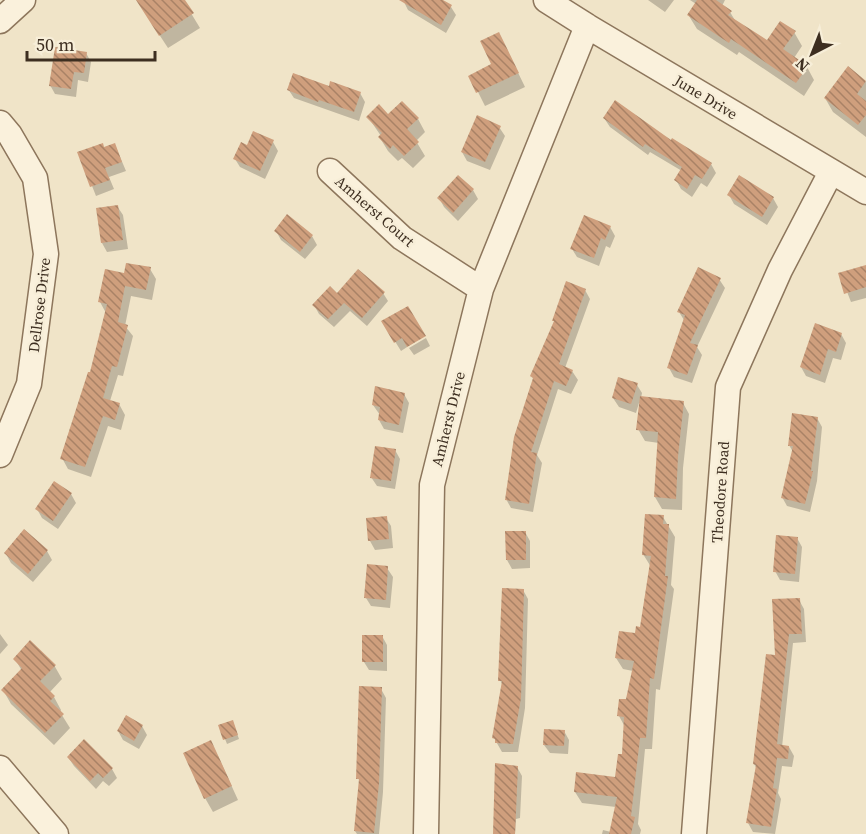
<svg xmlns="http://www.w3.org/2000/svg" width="866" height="834" viewBox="0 0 866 834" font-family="'Source Serif 4',serif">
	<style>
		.shadow { fill: #0003 }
		.building { fill: url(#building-back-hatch) }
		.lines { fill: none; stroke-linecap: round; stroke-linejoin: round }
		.minor-casing { stroke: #8d765c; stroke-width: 27 }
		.minor { stroke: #faf1dc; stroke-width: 24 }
		.labels { text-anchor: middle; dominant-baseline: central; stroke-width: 5; stroke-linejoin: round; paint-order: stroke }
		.street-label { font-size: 15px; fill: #3d2e20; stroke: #f7eed8 }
	</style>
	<defs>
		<pattern id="building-back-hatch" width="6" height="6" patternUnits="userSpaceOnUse" patternTransform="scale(1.5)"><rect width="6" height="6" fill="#cf9f7d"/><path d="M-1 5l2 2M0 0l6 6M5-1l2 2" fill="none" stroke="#a98266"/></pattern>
	</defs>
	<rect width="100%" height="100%" fill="#f0e4c8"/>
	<path class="shadow" d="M143 0H183L200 28 168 48 147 16Z
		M403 0H440L451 7 456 15 446 33 408 10Z
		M648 0H674L665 12Z
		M690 0H725L722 6 730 12 736 22 767 42 794 32 802 46 794 58 807 67 814 80 804 96 739 52 737 55 697 29 689 16 696 4Z
		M506 48 525 87 485 106 470 76 493 65Z
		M86 53 91 62 88 82 78 80 76 97 55 94 50 85Z
		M848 69 866 82V137L833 112 825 98Z
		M288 89 360 93 365 102 359 121 294 98Z
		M388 116 418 119 425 132 416 141 425 156 413 168 402 158 398 161 388 151 380 138 381 136 368 117Z
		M604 118 671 142 711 164 716 173 707 187 701 183 692 197 681 189 676 180 682 171 650 152 648 155 610 127Z
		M499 127 505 136 490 170 467 161 462 152Z
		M273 142 278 151 265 179 240 167 235 159 248 147Z
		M115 145 126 171 109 177 114 189 96 196 79 153 105 149Z
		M458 177 473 190 478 199 458 221 444 207 439 198Z
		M729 195 773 198 778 207 767 225 734 204Z
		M117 206 123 215 128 249 107 252 102 243 97 209Z
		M610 227 615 236 610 248 606 246 599 266 577 257 572 249Z
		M276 231 312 236 317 245 305 259 281 240Z
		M866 266V298L851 302 840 274Z
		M150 269 156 279 152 300 131 296 125 326 133 336 123 376 118 375 110 401 119 404 125 415 121 430 108 426 91 477 68 469 62 458 91 374 106 313 100 302 126 274Z
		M719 279 725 288 697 347 702 355 692 383 674 377 669 368 684 320 679 312Z
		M585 290 590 299 565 368 572 371 578 380 571 394 558 389 537 455 542 463 533 512 511 508 506 499 534 381 532 376 555 323 554 321Z
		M383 293 388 301 367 326 350 311 334 327 319 314 314 305 337 295Z
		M383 322 424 336 401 351Z
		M841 334 846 343 841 360 833 358 825 383 806 376 801 367Z
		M426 338 430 346 414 355 409 348Z
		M637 385 642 393 641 398 683 403 689 414 683 468 682 510 662 509 655 497 659 443 645 441 638 429 641 403H639L636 413 619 407 613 398Z
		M404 394 409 403 403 433 384 429 379 420 380 415 373 405Z
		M817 418 822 427 817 481 810 512 787 506 782 497 793 452 789 445Z
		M395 450 400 459 395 489 377 486 371 477Z
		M71 494 76 503 58 529 42 518 37 509Z
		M663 517 675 537 671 585 674 589 660 690 656 689 652 749H645L638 824 641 830 640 834H602L603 830 611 832 616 807 582 803 575 792 617 778 623 756 625 727 619 716 627 701 633 671 623 669 616 658 642 628 651 567 643 554Z
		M386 518 391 526 393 548 375 550 370 541Z
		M525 532 530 541V568L512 569 507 560Z
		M797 538 802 547 799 582 780 580 775 571Z
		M47 551 52 560 33 582 11 563 6 554Z
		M387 568 393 577 390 608 371 606 366 598Z
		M523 590 528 599 525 708 518 752H502L494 738 503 686 500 680Z
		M799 600 804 609 806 642 793 643 782 747H789L794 756 792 767 782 766 778 793 781 799 775 834 753 832 748 823 757 769 754 764 777 657Z
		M0 634 8 645 0 654Z
		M382 636 387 645V671L369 670 364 662Z
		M15 659 54 665 62 679 49 693 54 697 61 710 60 712 70 728 54 745 11 704 3 690 22 671Z
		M381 689 386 698 383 792 379 834H357L355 831 360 782 358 778Z
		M233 722 239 739 227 744 220 726Z
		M142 726 147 735 139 749 123 740 118 731Z
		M564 731 569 740 568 754 550 753 544 745Z
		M218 756 238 800 213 812 205 798Z
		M68 757 112 769 117 778 109 786 103 781 96 789 74 766Z
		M517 767 522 776 520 818 516 819 515 834H494Z"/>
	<path class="building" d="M136 0H185L194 13 159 36Z
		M399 0H443L452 5 441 25Z
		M697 0H716L732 11 728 15 767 40 780 21 796 31 783 49 808 66 796 83 731 39 729 43 687 15Z
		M499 32 519 73 476 93 468 76 491 64 480 41Z
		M55 47 87 52 84 73 74 72 71 89 49 86Z
		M848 66 866 81 857 94 866 101V115L858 125 824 98Z
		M293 73 329 86 330 81 361 92 354 112 319 100 318 102 287 90Z
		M615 100 671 140 672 138 712 163 702 179 695 175 687 189 674 180 682 167 645 144 643 147 603 118Z
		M402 101 419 118 407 129 419 142 404 156 393 145 390 149 378 137 382 133 366 117 379 104 388 114Z
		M477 115 501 126 485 162 461 152Z
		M253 131 274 140 260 171 233 159 241 142 247 145Z
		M103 143 104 147 115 143 122 162 105 168 110 180 90 187 77 152Z
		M458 175 474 189 453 213 437 198Z
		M739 175 774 197 762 217 727 195Z
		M118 205 123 240 101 243 96 208Z
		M287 214 313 235 300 252 274 231Z
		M584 215 611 226 605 240 601 238 594 258 570 249Z
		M126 263 151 267 146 290 125 286 118 322 128 325 117 367 112 366 103 398 120 403 115 420 103 416 85 467 60 459 88 372H90L107 304 98 302 105 269 124 273Z
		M866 265V287L844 294 838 273Z
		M698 267 721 278 690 343 698 345 687 375 667 368 685 315 677 312Z
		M358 269 385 292 362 318 344 303 328 319 312 305 330 286 337 293Z
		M566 281 586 289 559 364 573 370 566 386 554 381 531 452 537 453 529 504 505 500 514 437 533 378 530 376 554 321H552Z
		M408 306 426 336 407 347 402 338 394 343 381 321Z
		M815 323 842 333 836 352 828 349 820 375 800 367Z
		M618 377 638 383 631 404 612 398Z
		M375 386 405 393 399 425 378 420 380 407 372 405Z
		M640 396 684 401 678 456 676 499 654 497 658 432 636 430Z
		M792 413 818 417 811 471H813L805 504 781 498 793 446H788Z
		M375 446 396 449 391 481 370 478Z
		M54 481 72 493 53 521 35 509Z
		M645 514 664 515 663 524H669L665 576H668L654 679 650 678 646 738H640L631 816 635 817 631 834H609L617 797 574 792 576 772 615 777 618 754H622L624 717 617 716 619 699H626L634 661 615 658 619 631 635 633 636 626 640 627 651 556 642 555Z
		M387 516 389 539 368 541 366 518Z
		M24 529 48 550 28 574 4 553Z
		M505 531H526V560H506Z
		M776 535 798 537 795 574 773 572Z
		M367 564 388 566 386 600 364 598Z
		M502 588 524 589 521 698 513 744 495 743V739L492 738 502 681H498Z
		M800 598 802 634H789L777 744 789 746 788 759 777 758 773 788 777 789 771 827 746 823 756 765 753 764 766 654 775 655 772 599Z
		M362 635H383V662H362Z
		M30 640 56 665 40 681 55 696 50 701 64 714 45 733 1 690 22 668 13 659Z
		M359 686 382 687 379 783 374 833 354 831 359 779H356Z
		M126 715 143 725 134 741 117 731Z
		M233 720 238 735 223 740 218 725Z
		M544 729 565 730 564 746 543 745Z
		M84 739 113 768 103 778 98 773 90 781 67 757Z
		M211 740 232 786 204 799 183 753Z
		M495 763 518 766 515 834H493Z"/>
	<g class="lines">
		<defs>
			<path id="minor" d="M546 0 587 26 866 192
				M0 21 23 0
				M0 123 10 135 35 178 46 254 29 384 0 455
				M330 171 402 238 481 289
				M0 768 56 834
				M426 834 432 485 481 289 587 26
				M694 834 728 387 780 270 831 172"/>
		</defs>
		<use href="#minor" class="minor-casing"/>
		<use href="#minor" class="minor"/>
	</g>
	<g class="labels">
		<g class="street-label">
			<text transform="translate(706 97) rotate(31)">June Drive</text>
			<text transform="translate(375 211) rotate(41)">Amherst Court</text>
			<text transform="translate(39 305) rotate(-83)">Dellrose Drive</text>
			<text transform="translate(448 419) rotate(-76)">Amherst Drive</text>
			<text transform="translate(720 492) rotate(-86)">Theodore Road</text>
		</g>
	</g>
	<g transform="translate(812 54) rotate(222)" stroke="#f7eed8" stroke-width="4.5" paint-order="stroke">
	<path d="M0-4.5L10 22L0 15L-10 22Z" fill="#3d2e20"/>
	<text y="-9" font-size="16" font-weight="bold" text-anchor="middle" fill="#3d2e20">N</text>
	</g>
	<path d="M27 51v9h128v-9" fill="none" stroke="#3d2e20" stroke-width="3"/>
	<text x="36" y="51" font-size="18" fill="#3d2e20" stroke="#f7eed8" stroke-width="4.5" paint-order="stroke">50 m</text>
</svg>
